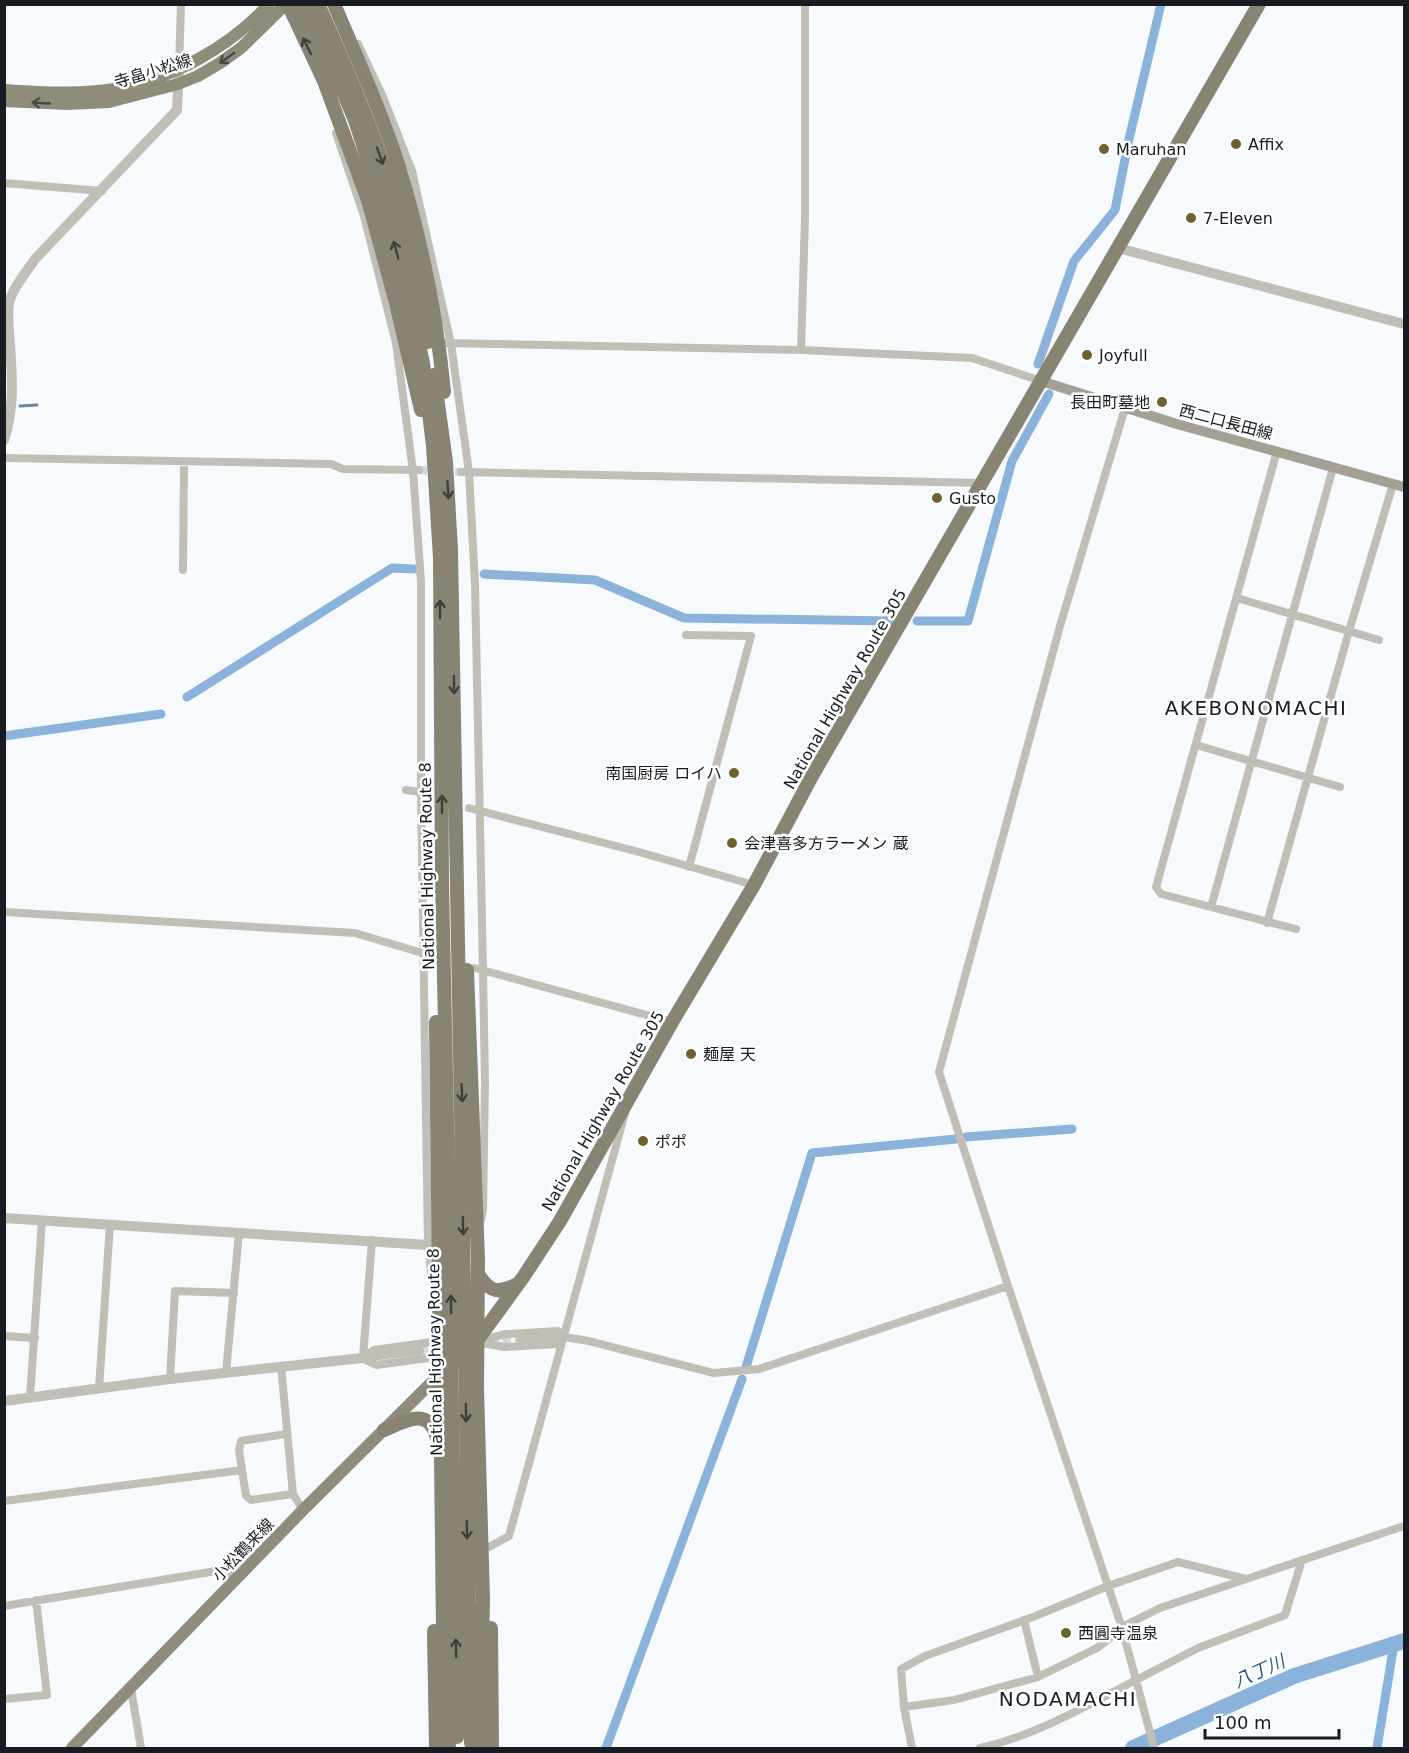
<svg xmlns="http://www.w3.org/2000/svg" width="1409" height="1753" viewBox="0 0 1409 1753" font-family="'DejaVu Sans','Noto Sans JP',sans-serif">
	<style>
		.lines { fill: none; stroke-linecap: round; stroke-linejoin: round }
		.stream { stroke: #6885a2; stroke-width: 3 }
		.canal { stroke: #8bb2da; stroke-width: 9 }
		.river { stroke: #8bb2da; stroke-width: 16 }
		.minor-tunnel { stroke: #d4d9dc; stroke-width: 8; stroke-dasharray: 8 4; stroke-linecap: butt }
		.minor { stroke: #c0beb5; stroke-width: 8 }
		.tertiary { stroke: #c0beb5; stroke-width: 10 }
		.secondary { stroke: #a4a194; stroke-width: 10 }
		.primary { stroke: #908c7c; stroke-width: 12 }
		.trunk { stroke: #888372; stroke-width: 14 }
		.trunk-bridge { stroke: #888372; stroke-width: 14 }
		.oneway { stroke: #3e403d }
		.oneway2 { stroke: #474945 }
		.poi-dot { fill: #6d622f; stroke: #fff; stroke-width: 2 }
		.labels { text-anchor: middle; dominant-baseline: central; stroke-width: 5; stroke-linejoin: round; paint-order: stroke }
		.street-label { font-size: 16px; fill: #161c21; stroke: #fff }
		.poi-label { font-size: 16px; fill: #161c21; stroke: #fff; text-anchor: start }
		.water-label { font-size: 18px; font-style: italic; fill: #245a8e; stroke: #fff }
		.quarter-label { font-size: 20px; letter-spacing: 1.5px; fill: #161c21; stroke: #fff }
	</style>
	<rect width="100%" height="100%" fill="#f6fafd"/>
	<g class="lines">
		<path class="stream" d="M20 406 37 405"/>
		<path class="canal" d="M1038 364 1074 261 1115 210 1129 139 1161 4
			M484 574 595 580 684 618 894 621
			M917 621H968L1012 461 1049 394
			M187 697 392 568 414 569
			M4 736 161 714
			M966 1137 1072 1129
			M746 1367 812 1153 956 1139
			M606 1748 742 1379
			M1377 1748 1394 1644"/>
		<path class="river" d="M1133 1748 1294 1676 1404 1641"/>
		<path class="minor-tunnel" d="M419 470 461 472
			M491 1343 520 1340
			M420 1351 443 1349"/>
		<path class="minor" d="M358 44 383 97 412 171 451 344 469 472 475 584 483 970 485 1081 483 1209 481 1220
			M179 68 181 4
			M336 133 364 216 396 343 413 471 421 581V792L428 1245 433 1289
			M4 183 102 191
			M442 343 801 350 972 358 1041 381
			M801 350 805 218V4
			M1277 451 1156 887 1161 894 1296 929
			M4 458 331 464 343 469 419 470
			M461 472 982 483
			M183 570 184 462
			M1237 598 1379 640
			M686 635 751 636 689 867
			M1196 745 1340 787
			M406 790 427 793
			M469 808 639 852 754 885
			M1211 907 1333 468
			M4 912 355 933 429 955
			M1267 923 1349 631 1393 484
			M475 968 672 1022
			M1008 1286 939 1072 1060 626 1125 408
			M4 1336 35 1338
			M520 1340 564 1337 589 1341 714 1373 759 1369 1008 1286 1122 1628 1136 1680C1085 1707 1036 1735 980 1748
			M478 1341 506 1334 558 1331 564 1337
			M362 1358 376 1365 444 1356
			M362 1358 374 1350 439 1341 476 1342 505 1347 557 1344 563 1338
			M363 1358 372 1240
			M363 1358 420 1351
			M281 1366 293 1494 303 1510
			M226 1373 239 1232
			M170 1379 175 1291 234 1293
			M99 1389 110 1224
			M30 1398 42 1220
			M242 1470 246 1496 251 1500 293 1494
			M4 1501 242 1470 239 1450 241 1441 286 1434
			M489 1547 509 1536 625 1113
			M4 1606 216 1571 242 1575
			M1024 1620 1038 1677
			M131 1689 141 1748
			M4 1699 47 1695 36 1600
			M904 1707 901 1669 925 1656 1033 1617 1108 1586 1178 1562 1246 1579
			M912 1748 904 1707 954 1700 1038 1677 1097 1648 1128 1624 1160 1608 1404 1526
			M1154 1748 1136 1680 1198 1648 1285 1615 1302 1560"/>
		<path class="tertiary" d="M1118 248 1404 324
			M4 440C15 407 12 378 10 344 9 331 7 316 9 303 13 287 26 273 35 259L177 110 179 68
			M4 1218 428 1245
			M4 1401 170 1379 362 1358"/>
		<path class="secondary" d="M1041 381 1177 424 1404 487"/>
		<path class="primary" d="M4 90C41 92 78 95 115 89 172 79 230 47 269 4
			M4 101 67 104 109 102 178 84 198 76 220 63 241 48 286 4
			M72 1748 303 1510 439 1375"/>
		<path class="trunk" d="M288 4 324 81 368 200 395 299 421 410
			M303 4 332 66 355 120 370 166 403 275 423 363 433 446 440 558 442 883 448 1168
			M318 4C354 84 389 167 409 252 416 282 422 312 428 342
			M334 4C357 58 381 111 399 167 421 240 437 316 444 392
			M434 375 446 462 451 550 462 1167
			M467 970 478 1259 477 1389 483 1599 480 1748
			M436 1022 443 1631 449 1748
			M478 1274C491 1294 498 1293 518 1284
			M465 1354 471 1743
			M439 1375 476 1342 524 1276 560 1221 672 1022 754 885 812 776 1259 4
			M384 1430C405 1421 429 1406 437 1438
			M453 1470 457 1737
			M491 1628 492 1748
			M434 1631 436 1748"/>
		<path class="trunk-bridge" d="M462 1167 465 1354
			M448 1168 453 1470"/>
	</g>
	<defs><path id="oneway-shaft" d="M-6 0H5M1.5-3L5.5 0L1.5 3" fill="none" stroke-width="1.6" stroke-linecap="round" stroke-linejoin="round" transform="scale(1.5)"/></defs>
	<g class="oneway">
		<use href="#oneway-shaft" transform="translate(307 46) rotate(-116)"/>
		<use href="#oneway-shaft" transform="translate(380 156) rotate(70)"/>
		<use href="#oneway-shaft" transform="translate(396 250) rotate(-105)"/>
		<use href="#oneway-shaft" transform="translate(448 490) rotate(86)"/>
		<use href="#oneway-shaft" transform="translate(440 609) rotate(-90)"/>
		<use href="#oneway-shaft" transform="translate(454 685) rotate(89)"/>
		<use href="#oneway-shaft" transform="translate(442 804) rotate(-90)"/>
		<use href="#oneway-shaft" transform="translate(462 1093) rotate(88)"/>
		<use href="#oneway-shaft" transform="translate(463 1226) rotate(89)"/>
		<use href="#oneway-shaft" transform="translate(451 1304) rotate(-91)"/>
		<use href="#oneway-shaft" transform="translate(466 1413) rotate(89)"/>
		<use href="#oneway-shaft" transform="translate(467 1530) rotate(89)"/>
		<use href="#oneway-shaft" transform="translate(456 1648) rotate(-91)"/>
	</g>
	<g class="oneway2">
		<use href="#oneway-shaft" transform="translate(227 58) rotate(144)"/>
		<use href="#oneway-shaft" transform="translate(41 103) rotate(-177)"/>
	</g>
	<g class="poi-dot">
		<circle cx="1236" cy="144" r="6"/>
		<circle cx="1104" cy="149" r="6"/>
		<circle cx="1191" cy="218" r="6"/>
		<circle cx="1087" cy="355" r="6"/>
		<circle cx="1162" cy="402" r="6"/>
		<circle cx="937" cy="498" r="6"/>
		<circle cx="734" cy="773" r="6"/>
		<circle cx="732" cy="843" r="6"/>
		<circle cx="691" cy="1054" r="6"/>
		<circle cx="643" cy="1141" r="6"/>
		<circle cx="1066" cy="1633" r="6"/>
	</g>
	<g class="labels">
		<g class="street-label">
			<text transform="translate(153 71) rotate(-17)">寺畠小松線</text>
			<text transform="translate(1226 422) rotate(15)">西二口長田線</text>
			<text transform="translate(845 689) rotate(-60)">National Highway Route 305</text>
			<text transform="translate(427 866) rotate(-91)">National Highway Route 8</text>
			<text transform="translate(603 1111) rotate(-60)">National Highway Route 305</text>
			<text transform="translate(435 1352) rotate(-91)">National Highway Route 8</text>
			<text transform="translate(243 1550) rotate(-46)">小松鶴来線</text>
		</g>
		<g class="poi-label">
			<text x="1248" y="144">Affix</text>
			<text x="1116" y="149">Maruhan</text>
			<text x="1203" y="218">7-Eleven</text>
			<text x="1099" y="355">Joyfull</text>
			<text x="1150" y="402" text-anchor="end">長田町墓地</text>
			<text x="949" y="498">Gusto</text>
			<text x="722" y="773" text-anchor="end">南国厨房 ロイハ</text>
			<text x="744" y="843">会津喜多方ラーメン 蔵</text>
			<text x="703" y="1054">麺屋 天</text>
			<text x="655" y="1141">ポポ</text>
			<text x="1078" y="1633">西圓寺温泉</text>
		</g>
		<g class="water-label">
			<text transform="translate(1259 1671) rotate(-24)">八丁川</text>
		</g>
		<g class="quarter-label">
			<text x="1256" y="708">AKEBONOMACHI</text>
			<text x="1068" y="1699">NODAMACHI</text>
		</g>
	</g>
	<rect width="1409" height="1753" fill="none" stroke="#161c21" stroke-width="12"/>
	<path d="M1205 1729v9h134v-9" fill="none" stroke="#161c21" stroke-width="3"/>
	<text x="1214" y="1729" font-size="18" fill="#161c21" stroke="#ffffff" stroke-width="4.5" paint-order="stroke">100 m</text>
</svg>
